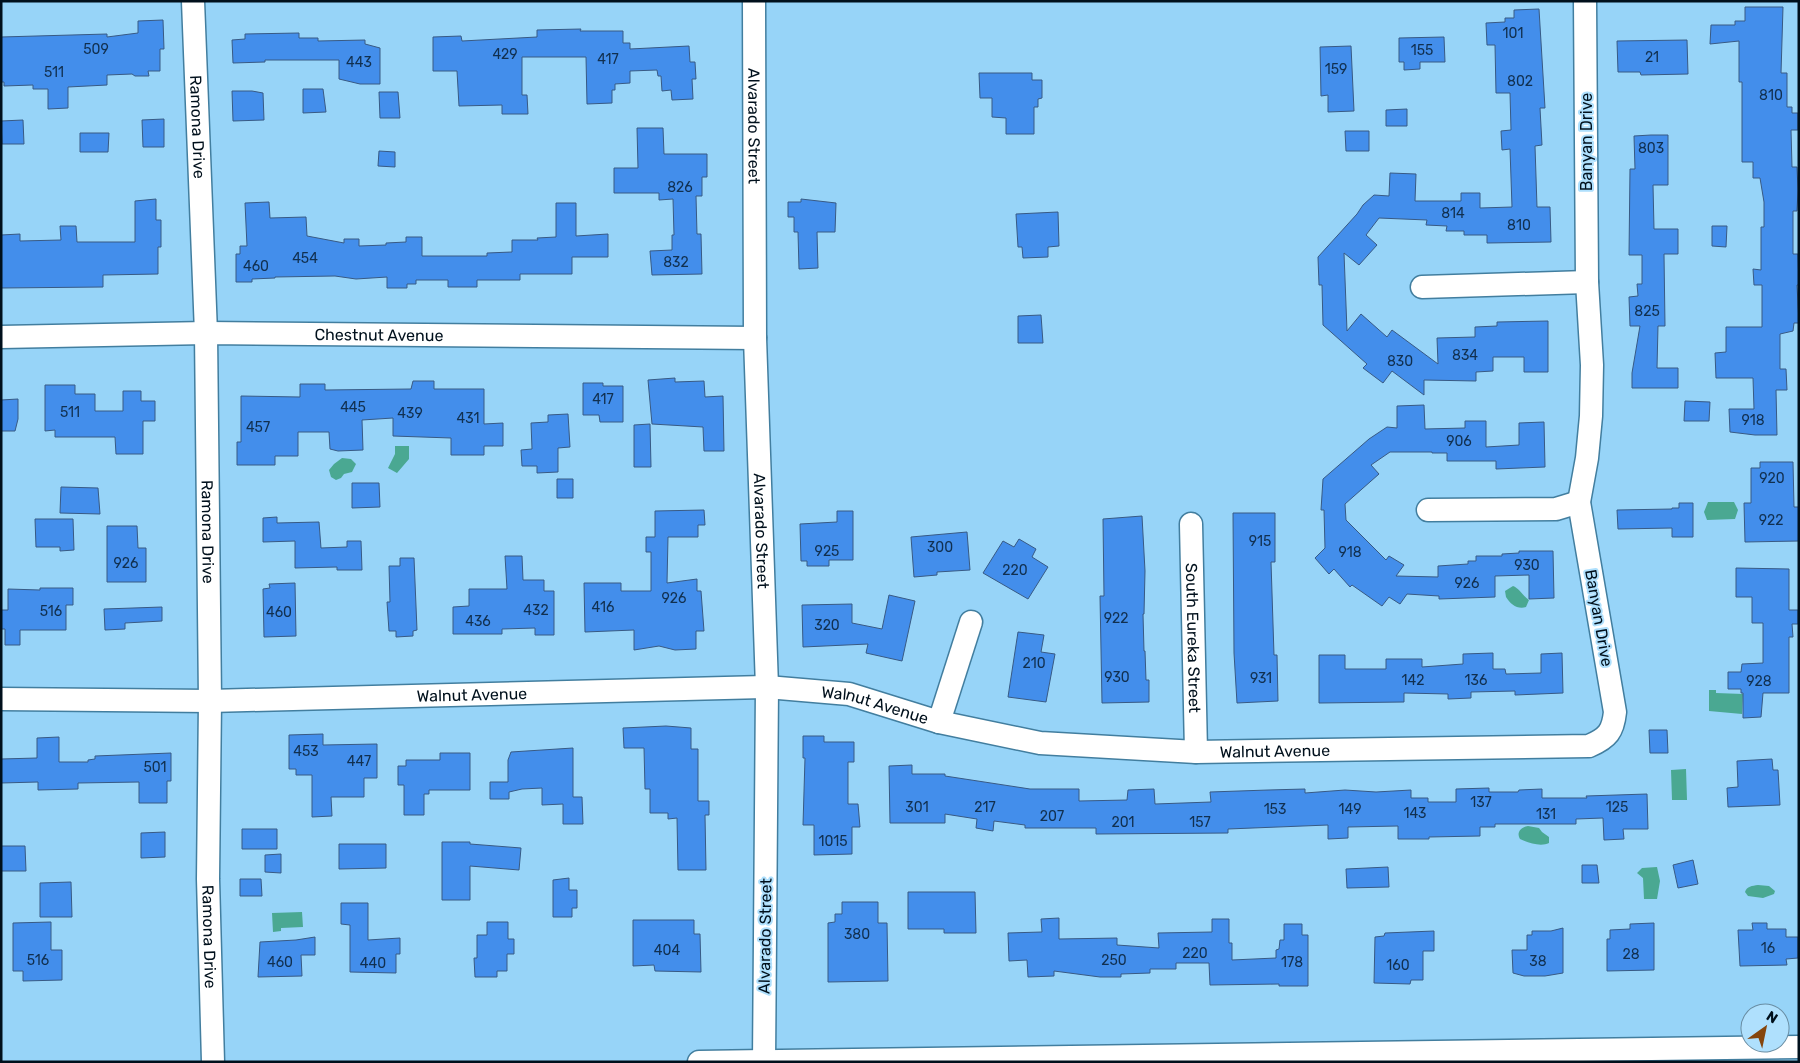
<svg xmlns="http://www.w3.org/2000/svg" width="1800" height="1063" viewBox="0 0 1800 1063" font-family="Rubik,sans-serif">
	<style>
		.water { fill: #4aa892 }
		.building { fill: #438eeb; stroke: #385a84 }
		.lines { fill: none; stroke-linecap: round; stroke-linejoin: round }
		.minor-casing { stroke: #427e9f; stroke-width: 25 }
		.minor { stroke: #fff; stroke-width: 22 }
		.labels { text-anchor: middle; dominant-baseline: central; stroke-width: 4; stroke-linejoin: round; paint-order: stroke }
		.number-label { font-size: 14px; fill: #113050 }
		.street-label { font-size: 16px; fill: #00101c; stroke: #afe0fd }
	</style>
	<rect width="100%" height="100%" fill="#97d4f8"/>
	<path class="water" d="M395 446H409V459L397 473 388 468 395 454Z
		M342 458 351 459 356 464 352 472 344 474 341 478 336 480 331 477 329 470 334 464Z
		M1715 502H1734L1738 510 1735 519 1707 520 1704 512 1708 502Z
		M1513 586C1519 588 1523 596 1529 600L1526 607C1518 610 1510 604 1506 597L1505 591Z
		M1709 690H1716V693L1743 694 1742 714 1709 711Z
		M1686 769 1687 800H1672L1671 770Z
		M1528 826 1539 828 1542 832 1549 837V843C1541 847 1528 843 1520 839 1516 832 1521 827 1528 826Z
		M1657 867 1660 881 1657 899H1644L1643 878 1637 873 1642 868Z
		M1758 885 1769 886 1775 891 1774 894 1763 898 1748 896 1745 892C1747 886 1752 886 1758 885Z
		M302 912 303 927 281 928V931L273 932 272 913Z"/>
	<path class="building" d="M1745 7H1783L1781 73H1787V107H1792V113H1798V130H1791L1792 167H1797L1798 190 1797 211H1793V254H1798L1799 285H1797L1799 323H1794L1793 331 1780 334V369H1786L1787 390H1776L1777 435H1755L1730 432 1729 409H1754L1753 378H1716L1715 353 1726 352V327H1762V285H1754L1753 269 1761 270V227H1764V202L1760 178H1753V162H1742V82H1739V41L1710 44 1711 25H1735V21H1745Z
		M1539 9 1545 108H1540L1542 145 1535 146 1537 207H1550L1551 242 1487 243V235H1464V231H1446L1447 226 1426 225 1427 220 1379 218 1366 235 1377 245 1359 265 1344 253 1347 331 1361 314 1387 337 1392 330 1438 364 1437 338 1475 337V327L1497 326V322L1548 321V372H1524V357H1493V371L1476 372V381L1424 380V395L1392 371 1383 383 1363 368 1367 364 1323 325 1322 285H1319L1318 257 1357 214 1363 205 1374 195 1389 196 1390 173 1416 174 1415 201H1461V193H1480V208L1512 207 1510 149 1502 150 1501 131 1511 130 1510 93H1496L1495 45H1487L1486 23 1505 22V18H1514V10Z
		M163 20 164 49H160V71H148L149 76H135L132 74 107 75V85L68 87V108L48 109V89H33V85L4 86V82H1V37L107 34V37L138 33V21Z
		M581 29 580 31H623V43H630V49L689 46 690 62H695L696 79H692L693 99 672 100 671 90 662 91 661 76H658L657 70 630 71V83L615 84V90H612V103L587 104 586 57H522V95H527L528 114H502V105L459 106 457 71H433V37L461 36 462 41 537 37V30Z
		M299 33V38H318V41L365 40V44L380 48V84H360L339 79V60H265V62L233 63 232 40 245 39V34Z
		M1444 37 1445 62H1420V69L1404 70V62H1399V38Z
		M1687 40 1688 74 1641 75 1640 72H1618L1617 41Z
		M1351 46 1354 111 1328 112V95L1321 96 1320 47Z
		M979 73H1032V80H1042V98L1038 99V107H1034V134H1006V118L992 117V98H980Z
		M303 89H323L326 112 303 113Z
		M232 91H252L263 93 264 120 233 121Z
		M379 92H398L400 118H380Z
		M1407 109V126H1386V110Z
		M164 119V147H143L142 120Z
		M23 120 24 144H2L1 121Z
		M637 128H663L664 154H707V177H702V196H696L697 234H701L702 274 652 275 650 251 672 250V235H674L673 199 659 200V193H614V168H638Z
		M1345 131H1369V151H1346Z
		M80 133H109L108 152H80Z
		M1651 135H1668V185H1653L1654 229H1678V254H1664L1665 326H1658L1657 368H1678V388H1632V373L1640 326H1630L1629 297 1638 296 1637 284H1642V255H1629L1630 169H1635L1634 136Z
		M379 151 395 152V167L378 166Z
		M156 199V220H161V247H158V274L103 275V287L1 288V235L20 234V241L61 240 60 226H76L77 242H135V201Z
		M801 199 836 203 835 232H817L818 268 799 269 798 232H794V217H788V202H801Z
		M269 202 270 218 306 217 307 236 344 243V239H359V246L386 245V243L406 242V237H422V256H487V253L512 252V240H538L537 238 556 237V203H576V236L608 234V257H572V274H520V280H477V287H448V280H416V284H407V288H387V277L356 279 335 276 275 277V278L252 279V282H236V254H240V246H247L245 203Z
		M1058 212 1059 246 1048 247V257L1023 258 1022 247H1018L1016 214Z
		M1712 226H1727L1726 247 1712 246Z
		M1041 315 1043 343H1018V316Z
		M675 378V382L704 381 705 397 723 396 724 451H704L703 427 652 424 648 380Z
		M413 381H434V389H484V424L503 423V446H484V455H451V438L393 436V418L362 420 363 450 338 451 330 449 329 432H298V456H275V465H237V442H241V396L300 397V384H325V390L411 389Z
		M583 383H603V386H623V422H600L599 415H583Z
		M45 385H75V394H95V411H123V391H141V401H155V421H143V454H116L115 437H55V430L45 431Z
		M18 399V419L15 431H1V400Z
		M1685 401 1710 402 1709 421H1684Z
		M1424 405 1425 429 1465 428V421H1486V447L1519 445V423L1544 422 1545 467 1496 469V461H1447V453H1432V452H1390L1371 465 1379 474 1345 504 1346 520 1386 560 1389 556 1404 565 1396 576 1438 577V566L1468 564V561H1476V556H1502V554L1519 553V551H1553L1554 598 1529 599V575L1495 576V597L1439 599V596L1407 594 1400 604 1389 597 1382 606 1352 585 1350 587 1334 569 1329 574 1315 558 1325 548 1324 510H1321L1323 479 1369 439 1387 427 1397 428V406Z
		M568 414 570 447 558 448V472L537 473V466H522L521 450 532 449 531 423 548 422V415Z
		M650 424 651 467H634V425Z
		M1760 462H1793L1794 507H1799V541L1745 542 1744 503H1751V468H1760Z
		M557 479H573V498H557Z
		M352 483H379L380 507 352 508Z
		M61 487 98 488 100 514 60 513Z
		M1679 503H1693V537H1672V528L1618 529 1617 510 1672 509V508H1679Z
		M704 510 705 525H698V537H668L667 583 697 579V591H701L704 631H696V649L675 650 659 646 634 650V630L585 632 584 583H621V591H651V552H646V537H655V511Z
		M837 511H853V560H829V566H807V561H801L800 524 837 522Z
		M1233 513H1275V562H1271L1274 655H1277L1278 701 1237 703 1234 653Z
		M1142 516 1145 571 1144 614H1143L1144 651H1145L1146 680H1149V702L1102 703 1100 596H1104L1103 519Z
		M277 517V523L319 522 321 548 347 547V541H361L362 570H337V567L295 568V541L263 542V518Z
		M35 519H73L74 550 60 551V547H36Z
		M107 526H137L138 548H146V582H107Z
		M967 532 970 570 937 572V575L914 577 911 537Z
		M1019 539 1036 549 1032 557 1048 567 1028 599 983 573 1003 541 1014 547Z
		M505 556H522L523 580H544V591H554V635H535V628L502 629V634H453V607L469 606V589H507Z
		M400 558H414L417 630 413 631V636L396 637V631H389L387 602H390L389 566H400Z
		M1736 568 1789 569V610H1798V624H1792L1793 637H1789V693H1763L1761 717 1743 718V693H1741V689H1728V672H1741L1742 664 1763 663V623H1752V597H1736Z
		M295 583 296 636 264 637 263 589 270 588 269 584Z
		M40 588H73V605H66V630H20V645H5V629H1V610H8V589L40 590Z
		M889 595 915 601 902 661 866 653 868 644 803 647 802 605 852 604V623L882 629Z
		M162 607V621L125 623V629L105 630 104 609Z
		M1018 632 1044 635 1041 652 1055 654 1046 702 1008 697Z
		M1493 653V669H1505L1506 674 1541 673V654L1562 653 1563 693 1515 695V691L1471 692V698L1448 699V694L1404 693V702L1319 703V655H1345V669H1386V659H1422V667L1463 664V654Z
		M666 726 691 728V749H698V801H709V815H705L706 870H678L677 818 668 819V813H650V789H645L644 748H624L623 728Z
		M1649 730H1667L1668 753H1650Z
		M323 734V745L377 744V778H364V797H331L332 816 312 817V775H296V769H289V735Z
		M803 736H824V742H854V762H848V804H858L860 827H852V854L814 855V825H803L805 758H803Z
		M59 737V762H88V760L95 759V756L171 753V781H167V803H139V782L78 783V789L38 790V782L1 783V759L37 758V738Z
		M573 748V797H582L583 824H563V804L542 805V788L522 789 509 792V799H490V782H508V760L511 752Z
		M440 753H470V790H429V794H424V815H404V785H398V766H406V760H440Z
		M1772 759 1773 770H1778L1780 805 1728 807 1727 788 1738 787 1737 761Z
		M912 765V774H945V776L1030 789H1079V801L1127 800 1128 790 1154 789 1155 804 1211 802 1210 792 1268 790 1305 789V793L1345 790 1376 792 1411 790V798H1428V802H1456V789L1489 788V792H1518L1519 790 1542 789V798H1587L1586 796 1647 794 1648 829H1623L1624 839 1604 840 1603 818 1576 819V824H1495V827H1480V836L1429 837V839H1398V826L1348 827V838L1328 839V825L1228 829V833L1096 834V828H1025V825L994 821 993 831 976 828 977 819 945 814V823H890L889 766Z
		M242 829H277V849H242Z
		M165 832V857L141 858V833Z
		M442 842H470V844L521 848 519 870 470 866V900H442Z
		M339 844H386V868L339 869Z
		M1 846H25L26 871H1Z
		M281 854V873L265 872V855Z
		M1693 860 1698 884 1678 888 1673 865Z
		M1582 865H1597L1599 883H1582Z
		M1388 867 1389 887 1347 888 1346 869Z
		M569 878V890H577V908H572V917H553V880Z
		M240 879H261L262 896H240Z
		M71 882 72 917H40V883Z
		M908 892H975L976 933H944V929H908Z
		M842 902H878V923H887L888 981 828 982V923L835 922V914H842Z
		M341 903H368V940L400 938V954H396V973L350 972V925L341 924Z
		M1059 918V939L1117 938V945L1159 948 1158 933 1212 932V919H1229V943H1232V960L1276 958V950L1279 949 1280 940H1284V924H1302V935H1308V986H1279V984L1210 985 1209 963H1176V969H1150V973L1121 974V977H1100L1054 971V976L1028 977 1027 960 1009 961 1008 933 1042 932 1041 919Z
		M633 920H694V934H700L701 972 655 971 654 965 633 966Z
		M51 922V950H62V980L23 981V971H13V923Z
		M487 922H508V939H514V954H507V971H497V977H475L474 958H477V935H487Z
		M1654 923V970L1607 971V939H1610V930L1630 929V924Z
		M1752 923H1767V929H1786V937H1798V958L1786 959 1787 965 1740 966 1738 930H1753Z
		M1563 928V973L1545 976H1524L1513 973 1512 950H1527V935H1532V931H1551Z
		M1434 931V951H1423V980H1411L1410 984 1374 983 1375 937 1384 936 1385 933Z
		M315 937V955H301L302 976 258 977 260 942 296 940Z"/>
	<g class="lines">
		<defs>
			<g id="minor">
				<path id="s1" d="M193 1 206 333 210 701 208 879 213 1062"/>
				<path id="s2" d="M754 1 755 338 767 687 764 1062"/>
				<path d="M1422 287 1587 282"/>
				<path id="s3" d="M1 337 206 333 755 338"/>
				<path d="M1428 510 1556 509 1579 502"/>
				<path id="s4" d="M1191 524 1196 752"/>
				<path id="s5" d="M1 699 210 701 767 687 849 694 939 722 1040 743 1196 752 1589 746C1608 738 1613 731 1615 712L1579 502 1587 458 1591 416 1592 365 1587 282 1585 1"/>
				<path d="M939 722 971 622"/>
				<path d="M699 1062 1799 1047"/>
			</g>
		</defs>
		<use href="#minor" class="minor-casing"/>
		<use href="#minor" class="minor"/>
	</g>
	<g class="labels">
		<g class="number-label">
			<text x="1513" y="33">101</text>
			<text x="96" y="49">509</text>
			<text x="1422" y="50">155</text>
			<text x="505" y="54">429</text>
			<text x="1652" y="57">21</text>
			<text x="608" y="59">417</text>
			<text x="359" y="62">443</text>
			<text x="1336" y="69">159</text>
			<text x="54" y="72">511</text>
			<text x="1520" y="81">802</text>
			<text x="1771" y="95">810</text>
			<text x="1651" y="148">803</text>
			<text x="680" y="187">826</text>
			<text x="1453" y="213">814</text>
			<text x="1519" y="225">810</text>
			<text x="305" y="258">454</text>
			<text x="676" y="262">832</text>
			<text x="256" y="266">460</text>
			<text x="1647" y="311">825</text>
			<text x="1465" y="355">834</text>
			<text x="1400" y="361">830</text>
			<text x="603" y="399">417</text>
			<text x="353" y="407">445</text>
			<text x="70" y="412">511</text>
			<text x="410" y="413">439</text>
			<text x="468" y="418">431</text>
			<text x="1753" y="420">918</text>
			<text x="258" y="427">457</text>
			<text x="1459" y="441">906</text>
			<text x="1772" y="478">920</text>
			<text x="1771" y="520">922</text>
			<text x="1260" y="541">915</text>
			<text x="940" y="547">300</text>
			<text x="827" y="551">925</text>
			<text x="1350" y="552">918</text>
			<text x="126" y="563">926</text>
			<text x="1527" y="565">930</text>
			<text x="1015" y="570">220</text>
			<text x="1467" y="583">926</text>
			<text x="674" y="598">926</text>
			<text x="603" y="607">416</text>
			<text x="536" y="610">432</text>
			<text x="51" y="611">516</text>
			<text x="279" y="612">460</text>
			<text x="1116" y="618">922</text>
			<text x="478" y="621">436</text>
			<text x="827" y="625">320</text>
			<text x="1034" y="663">210</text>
			<text x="1117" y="677">930</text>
			<text x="1261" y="678">931</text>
			<text x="1413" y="680">142</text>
			<text x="1476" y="680">136</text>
			<text x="1759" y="681">928</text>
			<text x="306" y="751">453</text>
			<text x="359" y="761">447</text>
			<text x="155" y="767">501</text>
			<text x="1481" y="802">137</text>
			<text x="917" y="807">301</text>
			<text x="985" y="807">217</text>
			<text x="1617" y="807">125</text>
			<text x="1275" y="809">153</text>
			<text x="1350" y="809">149</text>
			<text x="1415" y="813">143</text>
			<text x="1546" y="814">131</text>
			<text x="1052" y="816">207</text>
			<text x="1123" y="822">201</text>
			<text x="1200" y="822">157</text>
			<text x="833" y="841">1015</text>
			<text x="857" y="934">380</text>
			<text x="1768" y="948">16</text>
			<text x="667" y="950">404</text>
			<text x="1195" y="953">220</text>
			<text x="1631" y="954">28</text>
			<text x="38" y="960">516</text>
			<text x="1114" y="960">250</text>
			<text x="1538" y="961">38</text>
			<text x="280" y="962">460</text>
			<text x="1292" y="962">178</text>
			<text x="373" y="963">440</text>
			<text x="1398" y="965">160</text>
		</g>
		<g class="street-label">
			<text stroke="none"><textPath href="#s2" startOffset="125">Alvarado Street</textPath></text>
			<text stroke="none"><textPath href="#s1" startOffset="126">Ramona Drive</textPath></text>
			<text transform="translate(1586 142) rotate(-90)">Banyan Drive</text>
			<text stroke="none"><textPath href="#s3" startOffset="378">Chestnut Avenue</textPath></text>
			<text stroke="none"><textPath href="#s1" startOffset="531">Ramona Drive</textPath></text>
			<text stroke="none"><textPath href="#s2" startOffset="530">Alvarado Street</textPath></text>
			<text transform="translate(1599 618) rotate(80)">Banyan Drive</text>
			<text stroke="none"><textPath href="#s4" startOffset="114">South Eureka Street</textPath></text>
			<text stroke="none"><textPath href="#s5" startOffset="471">Walnut Avenue</textPath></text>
			<text stroke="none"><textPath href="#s5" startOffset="876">Walnut Avenue</textPath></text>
			<text stroke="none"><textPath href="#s5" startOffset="1281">Walnut Avenue</textPath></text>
			<text stroke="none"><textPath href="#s1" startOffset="936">Ramona Drive</textPath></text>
			<text transform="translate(765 936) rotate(-89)">Alvarado Street</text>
		</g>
	</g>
	<rect width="1800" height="1063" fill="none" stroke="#00101c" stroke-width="5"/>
	<g transform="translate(1765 1028) rotate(33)"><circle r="24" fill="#afe0fd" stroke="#698da3"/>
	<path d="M0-4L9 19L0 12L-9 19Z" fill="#85450c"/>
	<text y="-8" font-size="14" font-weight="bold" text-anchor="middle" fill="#00101c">N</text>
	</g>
</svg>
